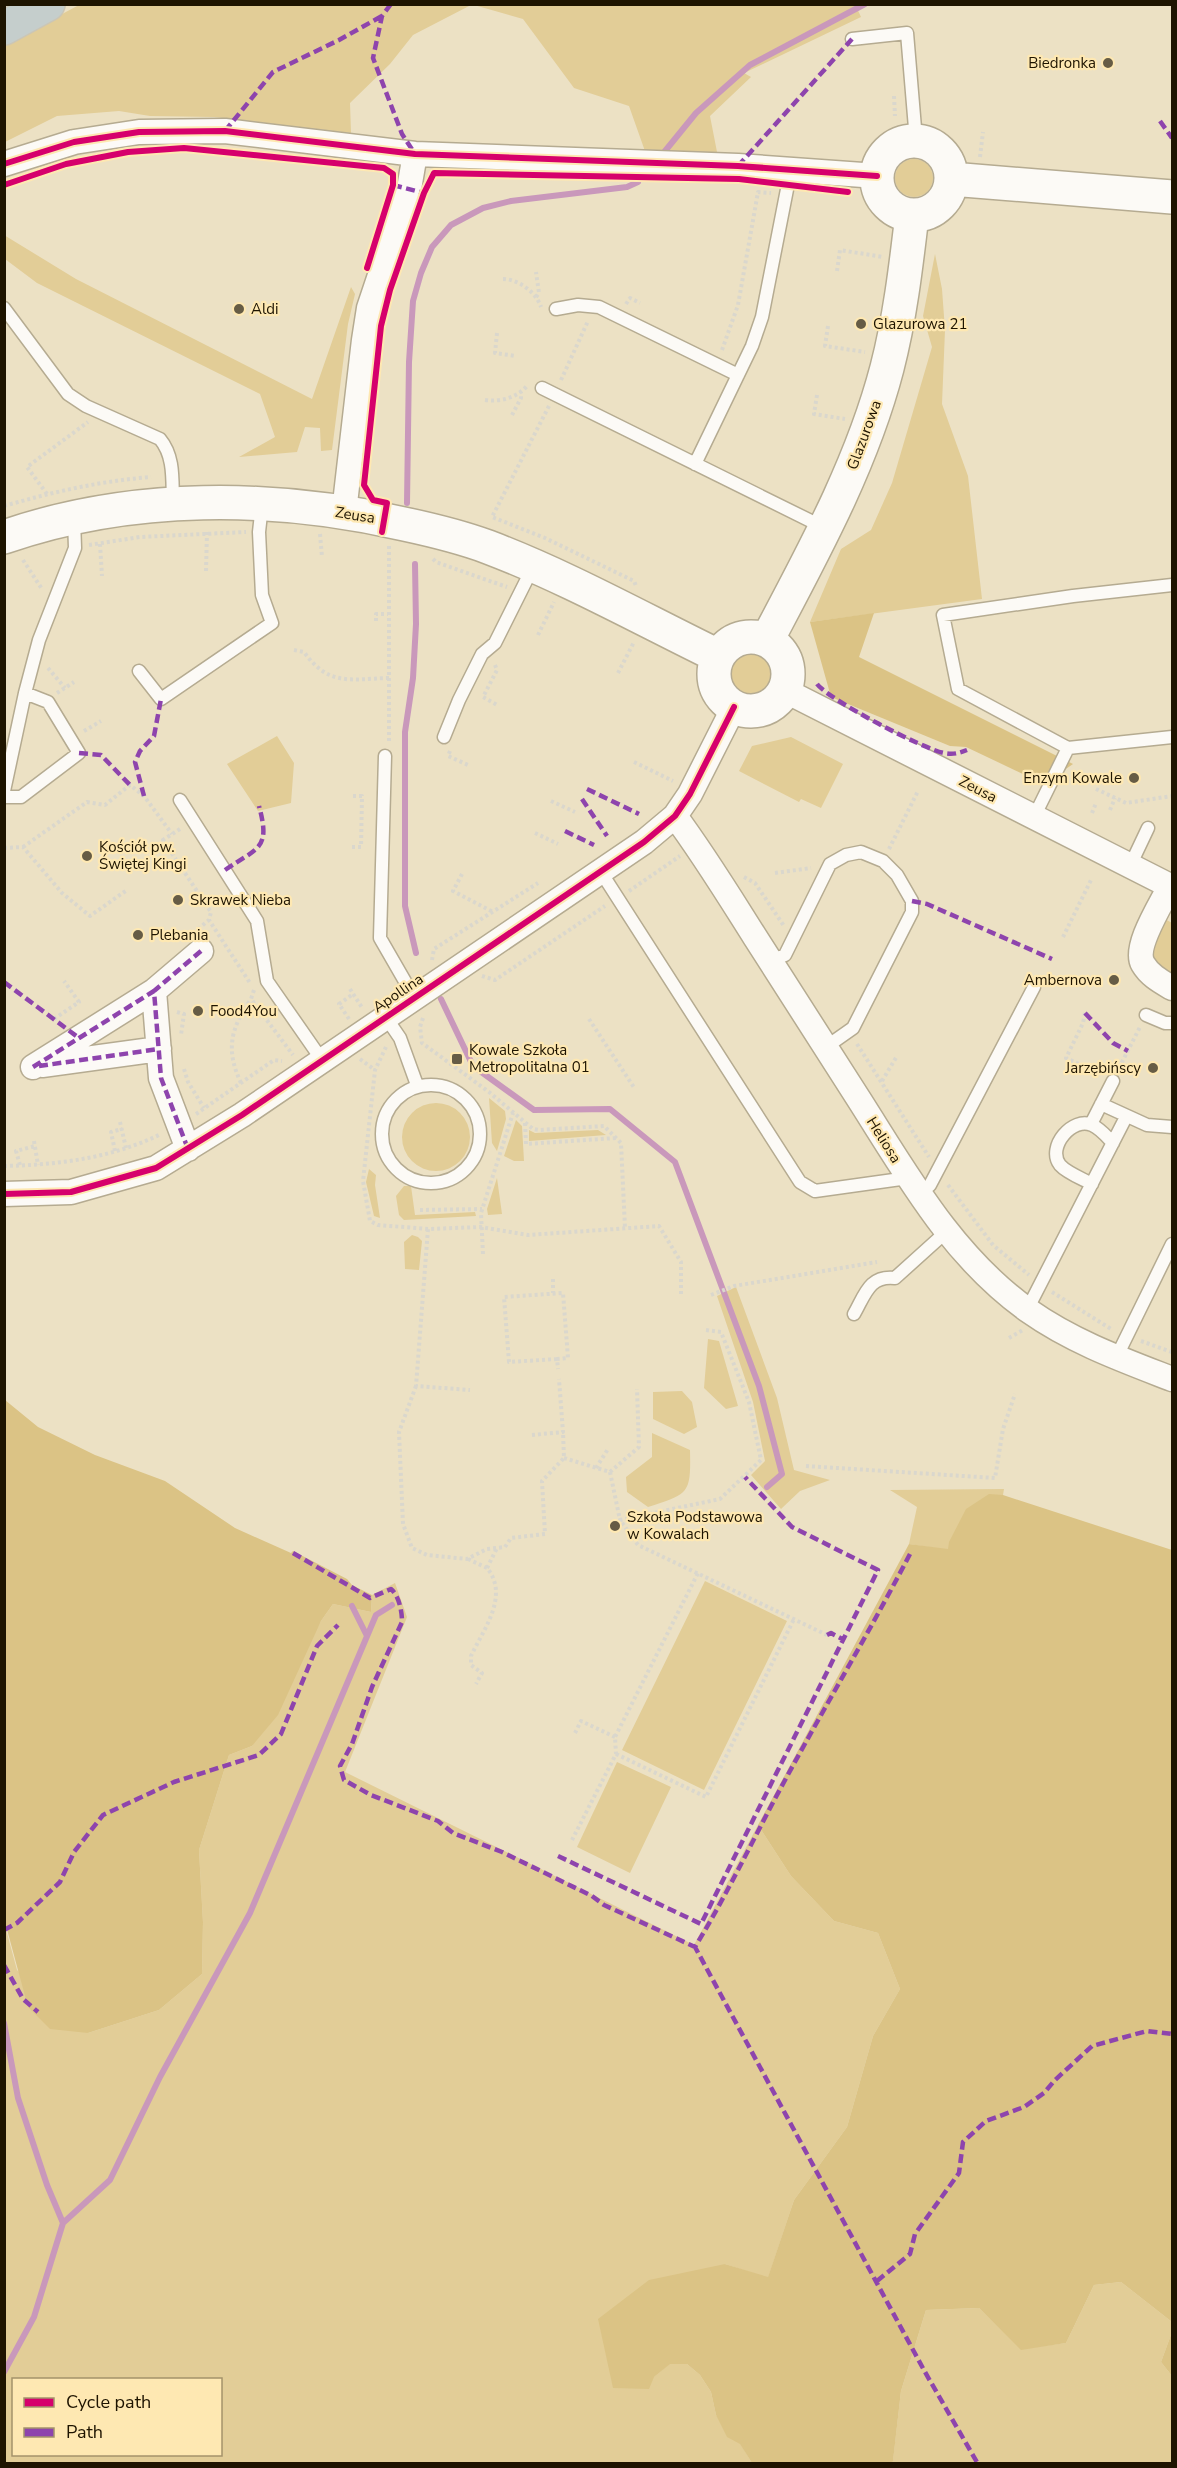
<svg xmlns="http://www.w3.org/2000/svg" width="1177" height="2468" viewBox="0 0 1177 2468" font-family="'Nunito Sans',sans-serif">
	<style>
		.green { fill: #e2cd97; fill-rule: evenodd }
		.forest { fill: #dbc385 }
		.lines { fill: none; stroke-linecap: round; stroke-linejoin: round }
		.stream { stroke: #c998bb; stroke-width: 6 }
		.lane-casing { stroke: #b5ab91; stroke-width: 15 }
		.street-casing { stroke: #b5ab91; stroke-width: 27 }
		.secondary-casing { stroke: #b5ab91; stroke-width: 36 }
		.highway-casing { stroke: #cbc6b6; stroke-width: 36 }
		.path { stroke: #dad7cd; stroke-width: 4; stroke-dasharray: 3 3; stroke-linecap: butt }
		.lane { stroke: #fcfaf6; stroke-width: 12 }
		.street { stroke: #fcfaf6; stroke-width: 24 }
		.secondary { stroke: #fcfaf6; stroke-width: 33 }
		.highway { stroke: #c5cecc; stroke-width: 33 }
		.quiet { stroke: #8e44ad; stroke-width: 4.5; stroke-dasharray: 9 4.5; stroke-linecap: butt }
		.cycleway-casing { stroke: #fee8b2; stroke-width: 10 }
		.cycleway { stroke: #d6006c; stroke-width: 6 }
		.poi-dot { fill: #665c45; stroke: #fee8b2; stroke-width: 2 }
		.labels { text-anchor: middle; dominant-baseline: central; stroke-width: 4.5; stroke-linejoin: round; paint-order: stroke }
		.poi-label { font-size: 15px; fill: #1e1400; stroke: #fee8b2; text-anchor: start }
		.street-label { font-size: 15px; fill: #1e1400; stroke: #fee8b2 }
	</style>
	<rect width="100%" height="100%" fill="#ece1c4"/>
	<path class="green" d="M855 4 861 17 744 73 751 77 710 116 717 152 646 154 629 106 574 88 523 19 474 5Z
		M79 5H471L413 35 390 64 350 103 351 133 214 117 150 116 119 111 57 116 5 142 4 45Z
		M895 178a19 19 0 1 1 38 0a19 19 0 1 1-38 0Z
		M4 235 76 279 312 399 351 287 355 294 348 324 332 450 321 451 320 428 305 427 297 452 239 457 275 437 260 394 37 283 5 259Z
		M935 254 942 289 945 330 942 404 968 476 982 599 810 622 841 549 871 530 892 483 932 347 923 316Z
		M730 673a22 22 0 1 1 44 0a22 22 0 1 1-44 0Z
		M277 736 294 763 291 803 258 811 227 764Z
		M791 737 843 764 821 808 801 799 799 802 739 771 752 746Z
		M1165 919 1172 923V981L1151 959 1153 941Z
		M489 1098 505 1111 506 1119 497 1151 492 1143Z
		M402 1137a34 34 0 1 1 68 0a34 34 0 1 1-68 0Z
		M516 1120 522 1126 524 1161H514L504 1156Z
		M529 1130 535 1133 598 1130 606 1135 529 1141Z
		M369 1169 376 1175 375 1185 380 1218 374 1216 366 1182Z
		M497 1178 502 1214 488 1215 487 1209Z
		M404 1186H411L415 1215 475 1212 476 1216 404 1220 399 1215 396 1196Z
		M412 1235 418 1237 422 1241 419 1270 405 1269 404 1242Z
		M736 1287 777 1398 794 1470 830 1480 800 1491 781 1509 751 1475 765 1461 753 1402 717 1296Z
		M708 1339 719 1341 738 1406 726 1409 704 1388Z
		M682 1391 692 1402 697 1427 684 1434 653 1419V1392Z
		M652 1433 690 1450C691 1494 689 1494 648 1507L627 1492 626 1477 652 1457Z
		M1004 1489 1003 1495H989L948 1550 909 1544 917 1507 890 1490Z
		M705 1581 787 1621 704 1790 622 1750Z
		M395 1583 407 1617 345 1772 694 1945 758 1825 791 1876 834 1921 878 1933 900 1989 873 2036 847 2127 794 2200 768 2278 725 2264 654 2377 670 2363 687 2364 700 2375 711 2392 716 2415 740 2443 752 2463H5L4 1922 17 1970 88 2033 159 2010 202 1974 203 1922 199 1850 229 1755 252 1746 321 1621 333 1604 371 1612 372 1595ZM14 2380H220V2454H14Z
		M617 1762 671 1787 630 1873 577 1847Z
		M1121 2282 1172 2322V2332L1161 2362 1172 2376V2463L889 2464 893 2460 901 2391 926 2310 979 2308 1021 2349 1066 2343 1094 2285Z"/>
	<path class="forest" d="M874 613 859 657 1073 764 1044 784 966 747 950 746 831 697 810 622Z
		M5 1400 38 1427 95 1455 165 1481 235 1528 291 1553 293 1551 347 1579 352 1585 372 1595 371 1612 333 1604 321 1621 278 1715 252 1746 229 1755 199 1850 203 1922 202 1974 159 2010 88 2033 50 2029 28 2007 5 1922Z
		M989 1494 1003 1495 1172 1550V2322L1121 2282 1094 2285 1066 2343 1021 2350 979 2308 926 2310 901 2391 893 2461 889 2464 752 2463 740 2444 727 2437 716 2415 711 2392 700 2375 687 2364H670L654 2377 649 2389 613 2388 598 2319 649 2280 725 2264 768 2277 794 2200 847 2127 873 2036 900 1989 878 1933 834 1921 791 1876 758 1825 909 1544 948 1549 949 1542 966 1509Z
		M1172 2332V2376L1161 2362Z"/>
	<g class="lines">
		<path class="stream" d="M661 156 696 113 750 65 865 4
			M407 503 409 362 413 301 421 273 432 247 451 225 483 208 511 201 627 187 638 182
			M415 564 416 624 413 678 405 732V906L416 953
			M441 999 473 1066 534 1110 610 1109 675 1162 759 1386 782 1474 767 1487
			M352 1606 367 1636
			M4 2023 18 2098 47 2185 63 2223
			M4 2372 34 2317 63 2223 110 2180 160 2077 250 1913 376 1615 392 1605"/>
		<defs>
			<path id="lane" d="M852 39 907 33 916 140
				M4 308 68 394 86 406 160 439C175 457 172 481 173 504
				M556 309 578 305 599 307 738 375
				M542 388 823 527
				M695 464 752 346 762 317 791 169
				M1172 585 1073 596 943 615 958 689 1068 748 1172 737
				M139 671 161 699 272 623 262 595 259 532 262 505
				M444 737 459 700 482 654 495 643 533 567
				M385 756 380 938 414 997
				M4 791 25 693 39 640 75 548 74 519
				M4 797H21L79 753 48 702 25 693
				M180 800 257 921 267 981 322 1060
				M1034 817 1068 748
				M1130 866 1148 828
				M601 872 800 1182 815 1191 908 1178
				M771 961 785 955 830 864 846 855 861 852 883 861 897 875 912 901V912L853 1028 826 1047
				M1146 1015 1165 1023H1172
				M385 1016 400 1038 417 1085
				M382 1134a49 49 0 1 1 98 0a49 49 0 1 1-98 0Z
				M1101 1104 1147 1125 1172 1127
				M1091 1124 1113 1081
				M1092 1184C1083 1179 1067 1173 1060 1165 1046 1147 1073 1116 1092 1125 1101 1129 1107 1137 1113 1143
				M919 1194 930 1185 1034 987
				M1027 1310 1126 1117
				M854 1314C865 1295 869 1275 895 1278L946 1232
				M1116 1358 1172 1244"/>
			<path id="street" d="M4 164 74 142 139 132 225 131 415 154 738 166 877 176
				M344 512 364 340 369 308 409 189 415 154
				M784 690 1172 887
				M675 816C704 855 729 896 755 937 790 991 825 1046 860 1101 909 1178 953 1257 1029 1311 1073 1342 1123 1360 1172 1379
				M1170 886C1162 903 1133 947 1143 964 1150 976 1162 982 1172 988
				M42 1065 159 1049
				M33 1067 154 991
				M188 1149 161 1078 154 991 201 951
				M4 1194 71 1192 156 1168 242 1115 644 842 675 816 690 794 734 707"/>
			<path id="secondary" d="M877 178a37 37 0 1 1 74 0a37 37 0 1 1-74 0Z
				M951 179 1172 197
				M4 537C131 493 274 494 404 524 432 530 461 537 488 547 567 577 642 619 718 656
				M714 674a37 37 0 1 1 74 0a37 37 0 1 1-74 0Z
				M767 640C813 553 862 464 887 368 900 318 906 266 912 215"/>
			<path id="highway" d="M4 28 48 4"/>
		</defs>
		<use href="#lane" class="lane-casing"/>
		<use href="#street" class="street-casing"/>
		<use href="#secondary" class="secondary-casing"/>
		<use href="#highway" class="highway-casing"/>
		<path class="path" d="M894 96 895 116
			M980 157 983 132
			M837 271 840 250 883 257
			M503 279C518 279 536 292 541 307
			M536 297 539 293 536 272
			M626 304 630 298 640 303
			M828 326 825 346 865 352
			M497 333 495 353 516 356
			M722 350 738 305 758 192 771 193
			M561 380 588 321
			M817 395 814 414 845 419
			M485 400C501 402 516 398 527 386
			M549 406 492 517 545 538 634 581 636 586
			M512 415 521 398V392
			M47 494 27 467 88 422
			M4 506C53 492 100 481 151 477
			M320 534 322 557
			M100 544 102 576
			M89 545 140 537 246 532
			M389 546V742
			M433 559 436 562 507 587
			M23 560 42 589
			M206 571 207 532
			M376 621V614H388
			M538 635 554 602
			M294 650 304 652C329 687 351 679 389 678
			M495 665 497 670 483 697 497 705
			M48 668 65 688
			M618 673 634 642
			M57 693 74 682
			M84 731 101 721
			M450 751 448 756 468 765
			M634 762 673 781
			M1096 789 1126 803 1172 796
			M551 801 575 812
			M1110 810 1115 798
			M1092 813 1096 803
			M180 829 163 840 211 912 209 920 250 983
			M535 833 558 844
			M23 847 87 802 105 805 130 785 144 796 172 834
			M352 847H361L362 796H352
			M4 848 23 847 62 893 90 916 127 890
			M889 849 918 791
			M775 873 811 868
			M462 874 453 891 493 912
			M744 877 755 883 784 926
			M629 891 680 856
			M198 929 209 920
			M1063 937 1092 878
			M432 960 434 949 538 883
			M482 976 495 980 605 906
			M350 989 363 1009
			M254 990 251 999 293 1055
			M177 1012 184 1014 181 1035
			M1085 1013 1083 1023 1066 1058 1100 1074
			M423 1018 420 1027 422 1043 489 1092 533 1129 539 1130 604 1126 621 1143 625 1228
			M54 1019 79 1002 64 981
			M349 1019 339 1004 353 994
			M589 1019 635 1089
			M857 1044 929 1157
			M386 1047 375 1070 363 1181 370 1221 378 1225 428 1229 480 1227 528 1235 659 1226 681 1262V1297
			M360 1059 375 1070
			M1119 1068 1140 1027
			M184 1069 188 1082 204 1108
			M4 1077 5 1076
			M882 1081 897 1056
			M241 1083C225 1049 231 1028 251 999
			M196 1114 274 1060 282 1061
			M120 1122 126 1148
			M525 1123 526 1144 616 1138
			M34 1141 38 1165
			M115 1151 111 1132 122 1129
			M20 1165 16 1151 35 1146
			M4 1166C58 1165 112 1158 161 1134
			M948 1185 993 1245 1029 1275
			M420 1210 482 1209
			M428 1229 416 1386 470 1390
			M483 1254 481 1213 513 1113
			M553 1279V1293
			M1052 1292 1111 1329
			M711 1295 734 1286 877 1262
			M706 1330 721 1332 749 1402 761 1460 720 1499 620 1520 638 1545 827 1635
			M1009 1338 1023 1330
			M1141 1341 1172 1352
			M557 1359 509 1362 504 1297 563 1293 568 1358 557 1359 558 1369
			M416 1386 399 1432 403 1524 412 1548 427 1555 467 1559 487 1549 505 1547 511 1538 545 1534 542 1481 564 1458 563 1432
			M532 1435 563 1432 559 1379
			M564 1458 610 1472 620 1520
			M806 1466 995 1478 1003 1429 1015 1394
			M596 1468 608 1449
			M610 1472 639 1447 637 1389
			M468 1559 487 1568C510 1596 483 1630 471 1656V1665L482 1673 476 1684
			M487 1568 497 1548
			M575 1733 581 1721 615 1737
			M616 1754 706 1797 794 1619
			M572 1840 616 1754 615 1737 698 1573"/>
		<use href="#lane" class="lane"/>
		<use href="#street" class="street"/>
		<use href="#secondary" class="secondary"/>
		<use href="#highway" class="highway"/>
		<path class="quiet" d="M391 4 382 16 373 58 402 134 415 154
			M1160 121 1172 138
			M225 131 273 72 339 40 382 16
			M738 166 852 39
			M393 185 424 193
			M817 684C829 700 923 749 944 753 953 755 959 753 967 750
			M79 753 101 755 130 785
			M587 789 639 814
			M144 796 135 762 140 751 154 736 161 699
			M582 799 607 836
			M565 831 594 845
			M225 870C258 847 271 850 259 806
			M912 901 927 904 1052 959
			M4 982 79 1038
			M1085 1013 1113 1043 1128 1051
			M39 1066 159 1049
			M33 1067 154 991
			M188 1149 161 1078 154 991 201 951
			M293 1553 370 1598 391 1589C399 1596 402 1611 402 1622L372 1687 352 1744 340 1766 344 1780 371 1795 438 1821 453 1833 502 1852 592 1896 604 1905 695 1947
			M910 1554C870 1631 825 1706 784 1782 754 1837 728 1893 695 1947L925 2372 978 2464
			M827 1635 831 1633 844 1640
			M558 1856 701 1924 878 1570 792 1527 745 1477
			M4 1930 17 1923 60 1882 74 1852 103 1815 174 1782 259 1755 281 1734 317 1646 338 1625
			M4 1965 23 1999 38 2012
			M877 2281 910 2254 915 2234 959 2173 963 2142 986 2121 1024 2107 1044 2093 1055 2080 1092 2046 1147 2031 1172 2034"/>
		<defs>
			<path id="cycleway" d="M4 164 74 142 139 132 225 131 415 154 738 166 877 176
				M4 185 66 164 128 152 184 148 384 168 393 174V185L367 268
				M382 532 387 503 373 500 364 485 381 326 390 290 424 193 434 173 739 179 848 192
				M4 1194 71 1192 156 1168 242 1115 644 842 675 816 690 794 734 707"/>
		</defs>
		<use href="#cycleway" class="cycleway-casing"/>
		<use href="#cycleway" class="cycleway"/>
	</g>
	<g class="poi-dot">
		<circle cx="1108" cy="63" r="6"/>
		<circle cx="239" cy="309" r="6"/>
		<circle cx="861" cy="324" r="6"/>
		<circle cx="1134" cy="778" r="6"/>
		<circle cx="87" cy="856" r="6"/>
		<circle cx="178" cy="900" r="6"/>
		<circle cx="138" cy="935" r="6"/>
		<circle cx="1114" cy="980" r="6"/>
		<circle cx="198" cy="1011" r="6"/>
		<rect x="451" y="1053" width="12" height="12" rx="3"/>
		<circle cx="1153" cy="1068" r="6"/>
		<circle cx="615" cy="1526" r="6"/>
	</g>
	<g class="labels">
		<g class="poi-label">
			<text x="1096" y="63" text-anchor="end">Biedronka</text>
			<text x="251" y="309">Aldi</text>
			<text x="873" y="324">Glazurowa 21</text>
			<text x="1122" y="778" text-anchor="end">Enzym Kowale</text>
			<text x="99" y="847">Kościół pw.<tspan x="99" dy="17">Świętej Kingi</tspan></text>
			<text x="190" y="900">Skrawek Nieba</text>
			<text x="150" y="935">Plebania</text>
			<text x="1102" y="980" text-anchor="end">Ambernova</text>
			<text x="210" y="1011">Food4You</text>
			<text x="469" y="1050">Kowale Szkoła<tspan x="469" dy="17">Metropolitalna 01</tspan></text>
			<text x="1141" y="1068" text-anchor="end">Jarzębińscy</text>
			<text x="627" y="1517">Szkoła Podstawowa<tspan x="627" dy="17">w Kowalach</tspan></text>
		</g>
		<g class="street-label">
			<text transform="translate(864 435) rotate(-70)">Glazurowa</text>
			<text transform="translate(355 515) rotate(9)">Zeusa</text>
			<text transform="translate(978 789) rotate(27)">Zeusa</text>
			<text transform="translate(398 993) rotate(-34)">Apollina</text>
			<text transform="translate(884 1140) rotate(58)">Heliosa</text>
		</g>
	</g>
	<rect width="1177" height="2468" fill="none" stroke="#1e1400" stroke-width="12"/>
	<rect x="12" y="2378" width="210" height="78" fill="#fee8b2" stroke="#a4936b" stroke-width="1.5"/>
	<rect x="24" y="2398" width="30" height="9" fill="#d6006c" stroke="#a4936b" stroke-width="1.5"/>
	<text x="66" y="2408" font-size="18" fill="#1e1400">Cycle path</text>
	<rect x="24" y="2428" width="30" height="9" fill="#8e44ad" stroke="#a4936b" stroke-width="1.5"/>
	<text x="66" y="2438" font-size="18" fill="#1e1400">Path</text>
</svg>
